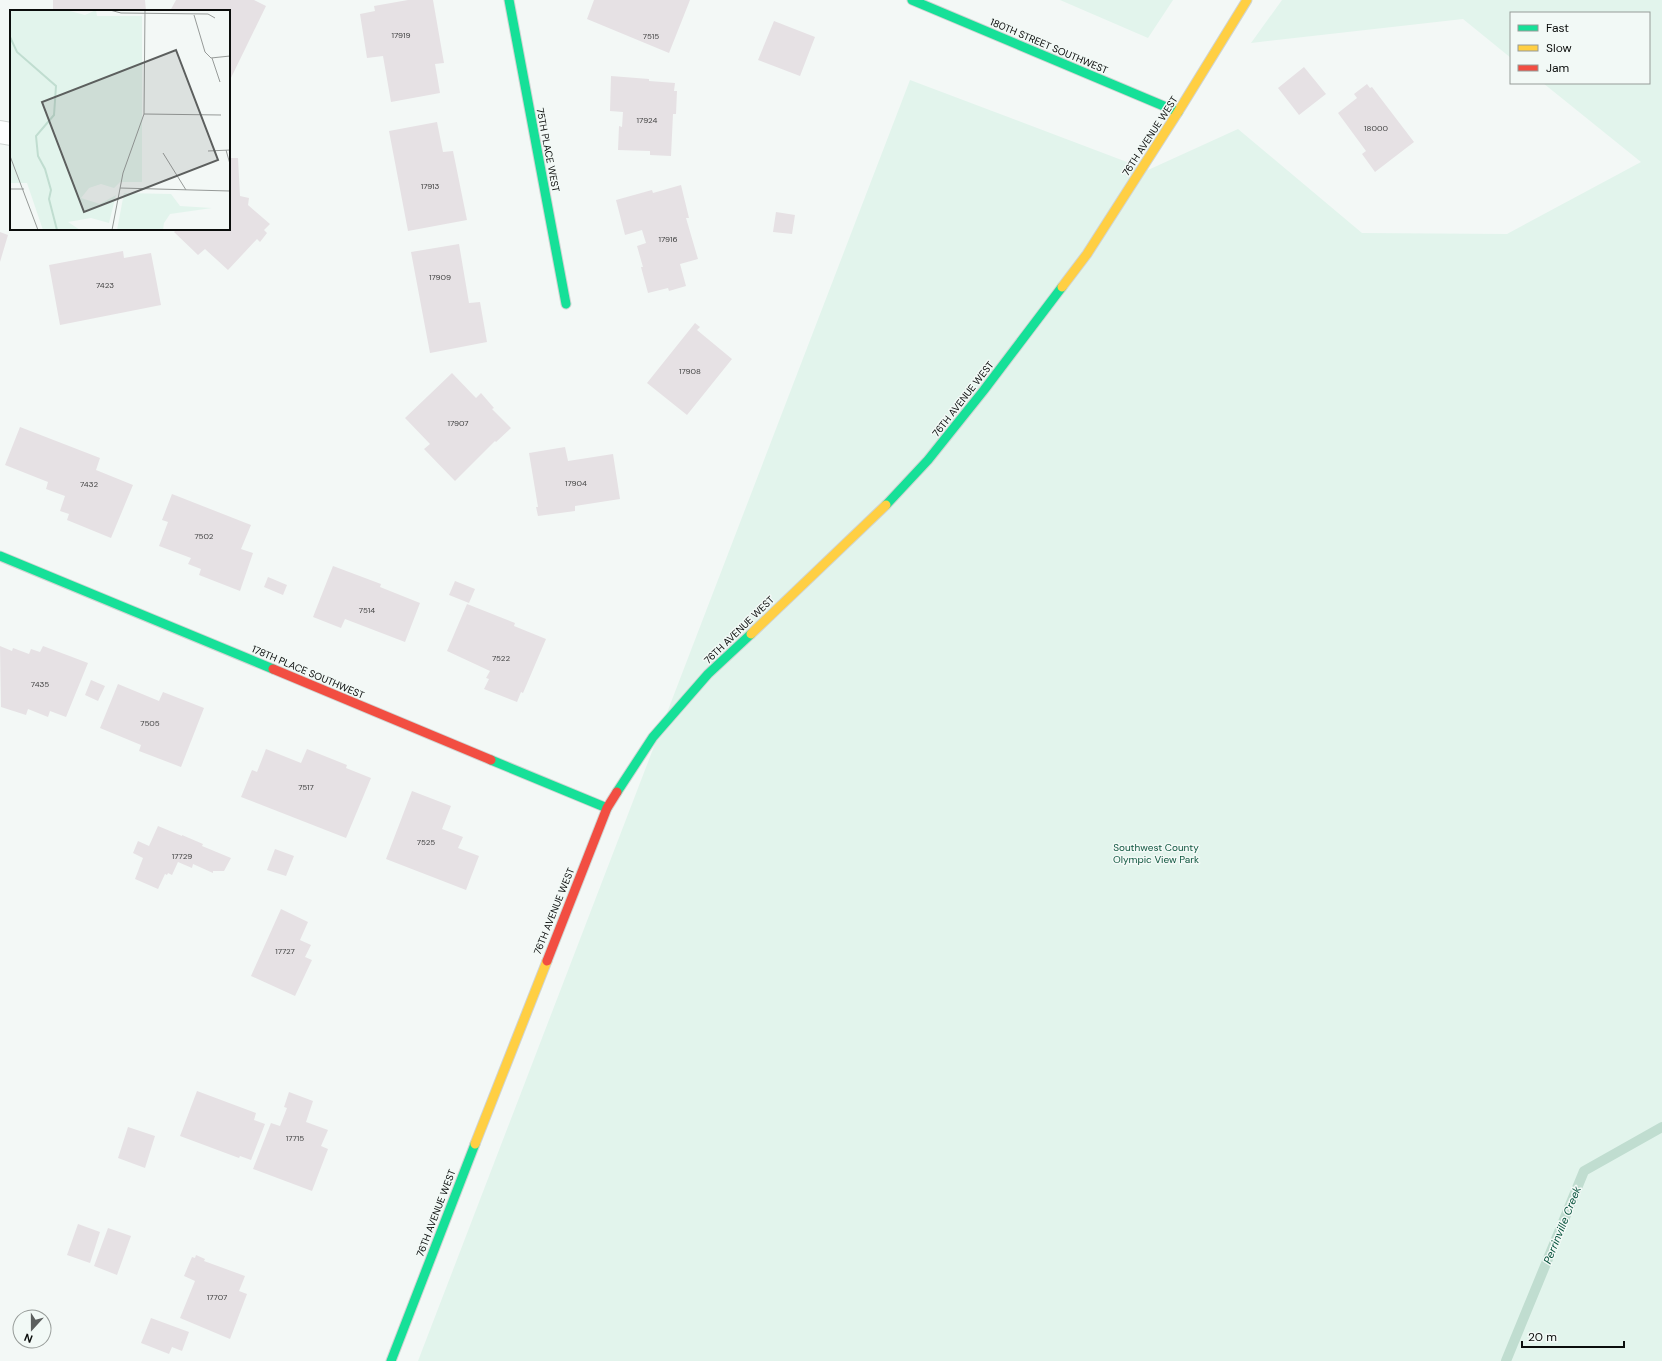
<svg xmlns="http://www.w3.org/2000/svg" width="1662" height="1361" viewBox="0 0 1662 1361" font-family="'DM Sans',sans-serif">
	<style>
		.green { fill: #e2f4ec }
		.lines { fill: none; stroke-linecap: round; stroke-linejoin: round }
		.stream { stroke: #c0ddd0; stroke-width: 10 }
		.building { fill: #e6e1e4 }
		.street-casing { stroke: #d0d4d2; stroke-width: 24 }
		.fast-casing { stroke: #d0d4d2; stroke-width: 11 }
		.slow-casing { stroke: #d0d4d2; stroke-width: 11 }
		.jam-casing { stroke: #d0d4d2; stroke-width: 11 }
		.street { stroke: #fdfefe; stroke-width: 22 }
		.fast { stroke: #16e098; stroke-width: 9 }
		.slow { stroke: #ffcf43; stroke-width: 9 }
		.jam { stroke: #f24e42; stroke-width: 9 }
		.labels { text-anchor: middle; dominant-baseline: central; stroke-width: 3; stroke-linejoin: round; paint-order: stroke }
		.number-label { font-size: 8px; fill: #434343 }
		.street-label { font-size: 10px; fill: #0b0d0c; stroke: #f2f9f6 }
		.park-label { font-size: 10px; fill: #0f563f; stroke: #f2f9f6 }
		.water-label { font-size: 11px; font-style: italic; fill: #014e37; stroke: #f2f9f6 }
		.inset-river { fill: none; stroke: #c0ddd0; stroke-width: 2 }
		.inset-road { fill: none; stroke: #969a98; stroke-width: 1 }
		.view { fill: #5c5f5e; fill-opacity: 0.15; stroke: #5c5f5e; stroke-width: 2 }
		.inset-edge { fill: none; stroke: #0b0d0c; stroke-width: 2 }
	</style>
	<rect width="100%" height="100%" fill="#f3f8f6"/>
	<path class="green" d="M1060 0H1173L1148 38Z
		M1282 0H1662V1361H418L910 80 1148 170 1238 129 1362 233 1507 234 1641 162 1543 83H1649V13H1511V58L1463 19 1251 43Z"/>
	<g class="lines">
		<path class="stream" d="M1506 1361 1584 1171 1662 1127"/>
	</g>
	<path class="building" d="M53 0H145L146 11H53Z
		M176 0H254L266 6 229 82V11H170Z
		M408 0H433L444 63 435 64 440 93 391 102 383 56 367 58 360 14 375 11 374 6Z
		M594 0H690L669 53 587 19Z
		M774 21 815 37 800 76 758 60Z
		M1304 67 1326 94 1299 115 1278 88Z
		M611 76 649 79V81L675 83 674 91H677L676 114H673L671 156 650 155V151L618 150 619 126 622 127 623 112 610 111Z
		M1367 84 1370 88 1372 87 1414 142 1375 172 1362 154 1366 151 1338 113 1357 98 1354 94Z
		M437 122 443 152 453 151 467 220 408 231 389 131Z
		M229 158H238L240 196 249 198 248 205 270 224 264 230 267 233 260 242 257 239 228 270 205 249 198 255 174 232 177 229H229Z
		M681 185 689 218H686L698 259 680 264 686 286 669 291 668 288 648 293 641 267H643L637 246 646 243 642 230 625 235 616 200 652 190 653 193Z
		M776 212 795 215 792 234 773 232Z
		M0 232 8 235 0 262Z
		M459 244 469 303 480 302 487 342 430 353 411 252Z
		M123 251 124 258 151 253 161 305 60 325 49 265Z
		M695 323 700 327 697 330 732 359 687 415 647 383Z
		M452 373 476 398 481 393 494 408 492 409 511 428 496 442 495 441 455 481 424 449 430 444 405 418Z
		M20 427 100 458 96 470 133 485 111 538 67 520 69 514 60 511 65 496 46 489 48 482 5 465Z
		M565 447 568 461 613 454 620 499 575 506V511L538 516 536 507H538L529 453Z
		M172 494 251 525 241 549 253 553 240 591 199 575 201 569 188 564 191 558 159 546 168 522 162 520Z
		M333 566 381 584 380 587 420 603 405 642 345 619 341 628 313 617Z
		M268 577 287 585 283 595 264 587Z
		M455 581 475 589 469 603 449 595Z
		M467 604 515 623 514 626 546 639 523 693 521 692 517 702 484 689 489 679 486 678 490 671 447 651Z
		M0 646 12 651 13 648 29 654 31 649 40 652 43 646 88 663 66 717 50 711 48 717 28 709 26 715 1 707Z
		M91 680 105 686 98 701 85 695Z
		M118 684 159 701 163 692 204 708 181 767 139 751 141 745 100 728Z
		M266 749 301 763 307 749 347 765 346 768 371 778 346 838 241 797 252 770 257 772Z
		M412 791 451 806 442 829 463 837 458 848 479 856 466 890 386 859Z
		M158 826 182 836V835L203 844 202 846 231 858 224 871H213V873L193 864 192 868 178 862 172 875 168 873 167 875 165 874 158 889 135 879 143 858 133 853 138 841 149 846Z
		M275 849 294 856 286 876 267 870Z
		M281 909 308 922 300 940 311 945 305 957 312 960 295 996 251 976Z
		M197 1091 256 1113 254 1120 265 1124 251 1160 240 1156 239 1158 180 1136Z
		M289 1092 313 1101 306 1122 328 1130 321 1146 328 1149 312 1191 253 1169 271 1123 280 1126 287 1108 284 1107Z
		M128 1127 155 1136 145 1168 118 1158Z
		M78 1224 100 1232 90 1263 67 1255Z
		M108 1228 131 1236 117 1275 94 1266Z
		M196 1255 205 1259 204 1261 245 1276 239 1291 247 1294 230 1339 180 1318 195 1281 184 1276 192 1257 195 1258Z
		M151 1318 189 1332 182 1351 172 1347 169 1354 141 1343Z"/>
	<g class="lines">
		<defs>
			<path id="street" d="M0 132 11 134"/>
			<path id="fast" d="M509 0 566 304
				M912 0 1178 112
				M886 505 928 460 984 390 1062 287
				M0 556 273 669
				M491 760 607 808
				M617 792 653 737 708 674 751 634
				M391 1361 475 1144"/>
			<path id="slow" d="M1062 287 1087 254 1178 112 1247 0
				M751 634 886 505
				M475 1144 547 961"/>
			<path id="jam" d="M273 669 491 760
				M547 961 607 808 617 792"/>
		</defs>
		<use href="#street" class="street-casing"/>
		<use href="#fast" class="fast-casing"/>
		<use href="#slow" class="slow-casing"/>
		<use href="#jam" class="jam-casing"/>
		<use href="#street" class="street"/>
		<use href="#fast" class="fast"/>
		<use href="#slow" class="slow"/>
		<use href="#jam" class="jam"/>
	</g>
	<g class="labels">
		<g class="number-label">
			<text x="401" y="35">17919</text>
			<text x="651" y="36">7515</text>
			<text x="647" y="120">17924</text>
			<text x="1376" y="128">18000</text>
			<text x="430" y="186">17913</text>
			<text x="668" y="239">17916</text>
			<text x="440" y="277">17909</text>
			<text x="105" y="285">7423</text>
			<text x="690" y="371">17908</text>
			<text x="458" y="423">17907</text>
			<text x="576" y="483">17904</text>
			<text x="89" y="484">7432</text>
			<text x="204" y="536">7502</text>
			<text x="367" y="610">7514</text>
			<text x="501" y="658">7522</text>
			<text x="40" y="684">7435</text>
			<text x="150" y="723">7505</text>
			<text x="306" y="787">7517</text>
			<text x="426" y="842">7525</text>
			<text x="182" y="856">17729</text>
			<text x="285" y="951">17727</text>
			<text x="295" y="1138">17715</text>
			<text x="217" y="1297">17707</text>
		</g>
		<g class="street-label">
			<text transform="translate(1049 46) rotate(23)">180TH STREET SOUTHWEST</text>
			<text transform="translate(1150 136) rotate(-57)">76TH AVENUE WEST</text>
			<text transform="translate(548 150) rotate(79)">75TH PLACE WEST</text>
			<text transform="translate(963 399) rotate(-52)">76TH AVENUE WEST</text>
			<text transform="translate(739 630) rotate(-44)">76TH AVENUE WEST</text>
			<text transform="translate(308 672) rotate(23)">178TH PLACE SOUTHWEST</text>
			<text transform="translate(554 911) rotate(-68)">76TH AVENUE WEST</text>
			<text transform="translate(436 1213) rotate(-69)">76TH AVENUE WEST</text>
		</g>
		<g class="park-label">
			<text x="1156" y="847">Southwest County<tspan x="1156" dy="12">Olympic View Park</tspan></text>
		</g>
		<g class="water-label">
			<text transform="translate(1562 1225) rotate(-68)">Perrinville Creek</text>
		</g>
	</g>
	<g transform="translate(10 10)">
		<rect width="220" height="220" fill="#f3f8f6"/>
		<path d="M0 0H56L75 5 86 0 87 6H132V172H110L104 178 91 174 79 178 71 188 90 194 106 185 99 213 81 208 58 212 70 220H33L17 173H0ZM114 183 161 184 170 196 202 198 160 204 154 213 153 220H107Z" fill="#e2f4ec"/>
		<path class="inset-river" d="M0 27 7 42 46 76 44 105 26 126 28 146 35 159 41 180 39 189 47 220"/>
		<path class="inset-road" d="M100 0 111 3 198 4 205 8M184 5 195 42 201 48 220 46M202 48 210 72M134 104 211 105M216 140 220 154M198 141 220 140M153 143 176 180M0 146 28 220M110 178 220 181M0 179H14M102 220 113 163 134 104 135 0"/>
		<path class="view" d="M166 40 208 150 74 202 32 92Z"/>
		<rect width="220" height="220" class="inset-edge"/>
	</g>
	<rect x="1510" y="12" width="140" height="72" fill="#f2f9f6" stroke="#969b98"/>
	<rect x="1518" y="25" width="20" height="6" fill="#16e098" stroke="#969b98"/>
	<text x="1546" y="32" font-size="12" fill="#0b0d0c">Fast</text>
	<rect x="1518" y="45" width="20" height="6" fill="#ffcf43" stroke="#969b98"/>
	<text x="1546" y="52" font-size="12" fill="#0b0d0c">Slow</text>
	<rect x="1518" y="65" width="20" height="6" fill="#f24e42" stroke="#969b98"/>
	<text x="1546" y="72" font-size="12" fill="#0b0d0c">Jam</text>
	<g transform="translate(32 1329) rotate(201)"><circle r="19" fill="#f2f9f6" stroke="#969b98"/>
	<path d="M0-3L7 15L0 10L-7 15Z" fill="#5c5f5e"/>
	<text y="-6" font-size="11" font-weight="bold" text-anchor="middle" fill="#0b0d0c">N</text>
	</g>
	<path d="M1522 1341v6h102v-6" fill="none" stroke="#0b0d0c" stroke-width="2"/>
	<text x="1528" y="1341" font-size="12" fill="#0b0d0c" stroke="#f2f9f6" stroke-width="3" paint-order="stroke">20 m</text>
</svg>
